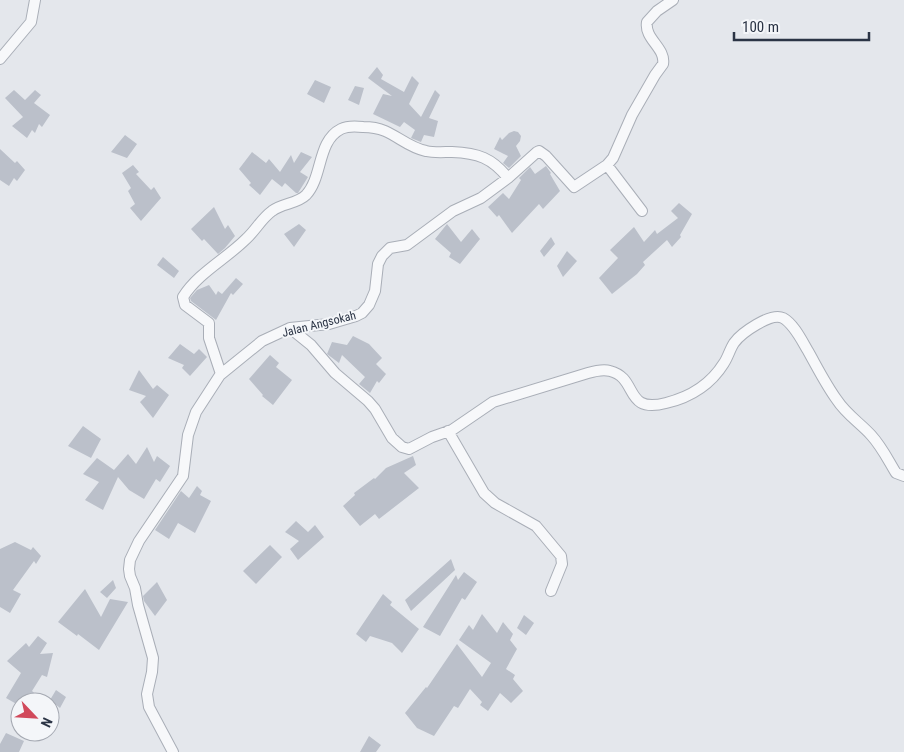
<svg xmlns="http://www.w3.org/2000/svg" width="904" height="752" viewBox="0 0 904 752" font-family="'Roboto Condensed',sans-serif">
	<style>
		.building { fill: #bbc0ca }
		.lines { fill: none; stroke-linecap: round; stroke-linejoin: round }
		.minor-casing { stroke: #a9aeb7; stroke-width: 12 }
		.minor { stroke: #f7f8fa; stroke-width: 10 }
		.labels { text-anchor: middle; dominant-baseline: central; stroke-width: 4; stroke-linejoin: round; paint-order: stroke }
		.street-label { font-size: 12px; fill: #2b3445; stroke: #f4f6f9 }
	</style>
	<rect width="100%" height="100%" fill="#e4e7ec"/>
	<path class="building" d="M377 67 383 75 381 79 404 92 412 76 419 83 409 104 421 117 435 90 440 95 429 118 438 121 434 137 424 135 421 142 411 138 415 130 404 122 400 127 373 114 383 94 392 96 368 78Z
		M315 80 331 87 324 103 307 94Z
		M355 86 364 88 359 105 348 100Z
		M14 90 25 100 35 90 41 95 34 103 50 115 42 127 39 124 35 133 32 130 27 138 12 126 23 117 5 98Z
		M514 131 518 132 521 136 520 141 516 146 521 156 509 168 503 163 508 156 494 149 500 137 502 140 509 133Z
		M125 135 137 144 127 158 111 152Z
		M0 149 15 163 17 161 25 170 17 181 14 178 9 186 0 180Z
		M252 152 266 163 269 159 280 172 291 155 294 163 301 152 312 157 300 172 308 177 298 193H296L285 183 282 187 272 179 260 195 249 185 251 183 239 169Z
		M133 165 139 172 136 174 151 190 154 187 161 198 141 221 130 208 135 204 128 191 131 188 122 173Z
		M546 166 551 173 550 174 560 191 543 209 539 204 512 233 499 215 497 217 488 207 503 193 509 199 521 180 519 178 530 167 535 174Z
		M679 203 692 214 680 235 681 237 672 247 667 240 643 262 645 265 637 274 612 294 599 278 618 258 610 250 634 227 644 242 655 230 657 234 678 218 671 211Z
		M214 207 225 229 228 225 235 236 225 248 218 254 204 239 202 241 191 229Z
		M299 224 306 230 294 247 284 234Z
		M447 224 461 242 472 229 480 239 460 264 449 257 451 253 435 239Z
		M551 237 555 244 544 257 540 251Z
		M567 251 577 261 563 277 557 266Z
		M163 257 179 271 174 278 157 265Z
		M236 278 243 284 233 295 231 293 216 320 191 301 190 298 197 290 209 285 216 295 218 291 222 294Z
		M353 336 369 344 382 358 376 364 386 374 379 383 377 381 370 393 359 384 365 377 342 355 339 363 327 354 332 342 347 345Z
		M180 344 194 354 199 349 207 357 190 376 182 368 184 365 168 358Z
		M270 355 279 363 276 367 292 380 273 405 262 396 263 395 249 379Z
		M139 370 153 389 157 385 169 395 153 418 140 402 146 396 129 390Z
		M83 426 101 439 91 458 68 446Z
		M147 447 154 462 157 456 170 466 160 482 156 479 144 499 129 490 118 477 103 510 85 500 99 482 83 474 97 458 114 470 128 454 136 464Z
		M413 456 416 465 404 473 419 488 379 519 375 514 360 526 343 506 355 495 354 493 374 478 375 479 386 468Z
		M197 486 202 491 200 495 211 501 195 533 178 523 169 539 155 530 181 491 189 498Z
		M296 521 308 532 315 525 324 537 298 560 290 549 299 541 285 532Z
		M15 542 31 550 33 547 41 556 36 564 34 561 13 590 21 594 10 613 0 607V549Z
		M270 545 282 557 256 584 243 571Z
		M451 559 455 570 411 611 405 600Z
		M464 572 477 582 465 600 462 598 440 636 423 627 456 575 458 580Z
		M113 580 116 588 107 598 100 592Z
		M157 582 167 600 155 616 144 601 143 596Z
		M85 589 101 617 110 599 128 602 99 650 78 634 77 636 58 622Z
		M383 594 392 602 390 605 419 629 402 653 392 643 370 636 366 642 356 634Z
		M482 614 497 633 503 622 513 634 510 640 517 649 506 669 515 675 513 679 523 691 511 703 500 693 488 711 480 705 482 702 470 689 458 708 454 706 434 736 417 728 405 713 426 687 427 688 457 644 482 677 491 663 459 640 469 625 473 630Z
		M524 615 534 623 526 635 517 628Z
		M38 636 47 643 40 654 53 653 47 677 42 675 32 691 45 702H20V706L6 698 21 673 7 661 26 643 29 647Z
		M56 690 66 697 60 708 50 700Z
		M6 733 24 741 19 752H0V744Z
		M369 736 381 745 376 752H360Z"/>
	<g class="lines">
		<defs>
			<path id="minor" d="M0 59 31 22 35 0
				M607 165 642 211
				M290 328 311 345 335 373 368 401 375 409 392 438 402 447 409 449 432 437 452 430 493 402 588 373C595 371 603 369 610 371 639 378 623 414 666 403 691 397 711 384 724 363 728 357 730 349 734 343 741 333 771 312 783 318 794 324 802 341 808 351 817 367 826 385 837 400 846 414 860 423 871 435 882 447 888 460 896 473L904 476
				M221 374 209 338V323L185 305 183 297C198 273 226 259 246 239 256 230 261 219 272 211 282 203 297 204 306 195 323 177 317 141 341 129 347 126 355 126 363 127 370 127 378 128 385 131 399 137 410 148 426 151 434 153 444 152 452 152 478 153 492 158 508 178
				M448 431 484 493 495 503 536 526 561 556 562 564 551 591
				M173 752 149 707 147 694 152 672 153 658 138 605 135 588 130 576 129 569 130 560 139 541 183 476 188 435 196 412 220 375 262 341 290 328 329 324 356 316 362 313 369 305 375 291 378 264 382 256 390 248 407 245 453 211 481 198 508 178 537 152 539 151 546 156 574 187 607 165 613 158 632 115 655 75 663 64C666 48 644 39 647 22L657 11 673 0"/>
		</defs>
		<use href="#minor" class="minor-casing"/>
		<use href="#minor" class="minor"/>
	</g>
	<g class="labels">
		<g class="street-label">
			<text transform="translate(319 324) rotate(-14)">Jalan Angsokah</text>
		</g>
	</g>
	<g transform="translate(35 717) rotate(115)"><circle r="24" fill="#f4f6f9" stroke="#a4a8b1"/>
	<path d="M0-4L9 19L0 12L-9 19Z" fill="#d1495b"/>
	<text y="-8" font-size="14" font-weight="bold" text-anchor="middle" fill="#2b3445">N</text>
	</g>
	<path d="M734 32v8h135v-8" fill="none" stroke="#2b3445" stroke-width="2.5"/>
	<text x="742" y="32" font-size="15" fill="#2b3445" stroke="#f4f6f9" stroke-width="4" paint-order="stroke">100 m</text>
</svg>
